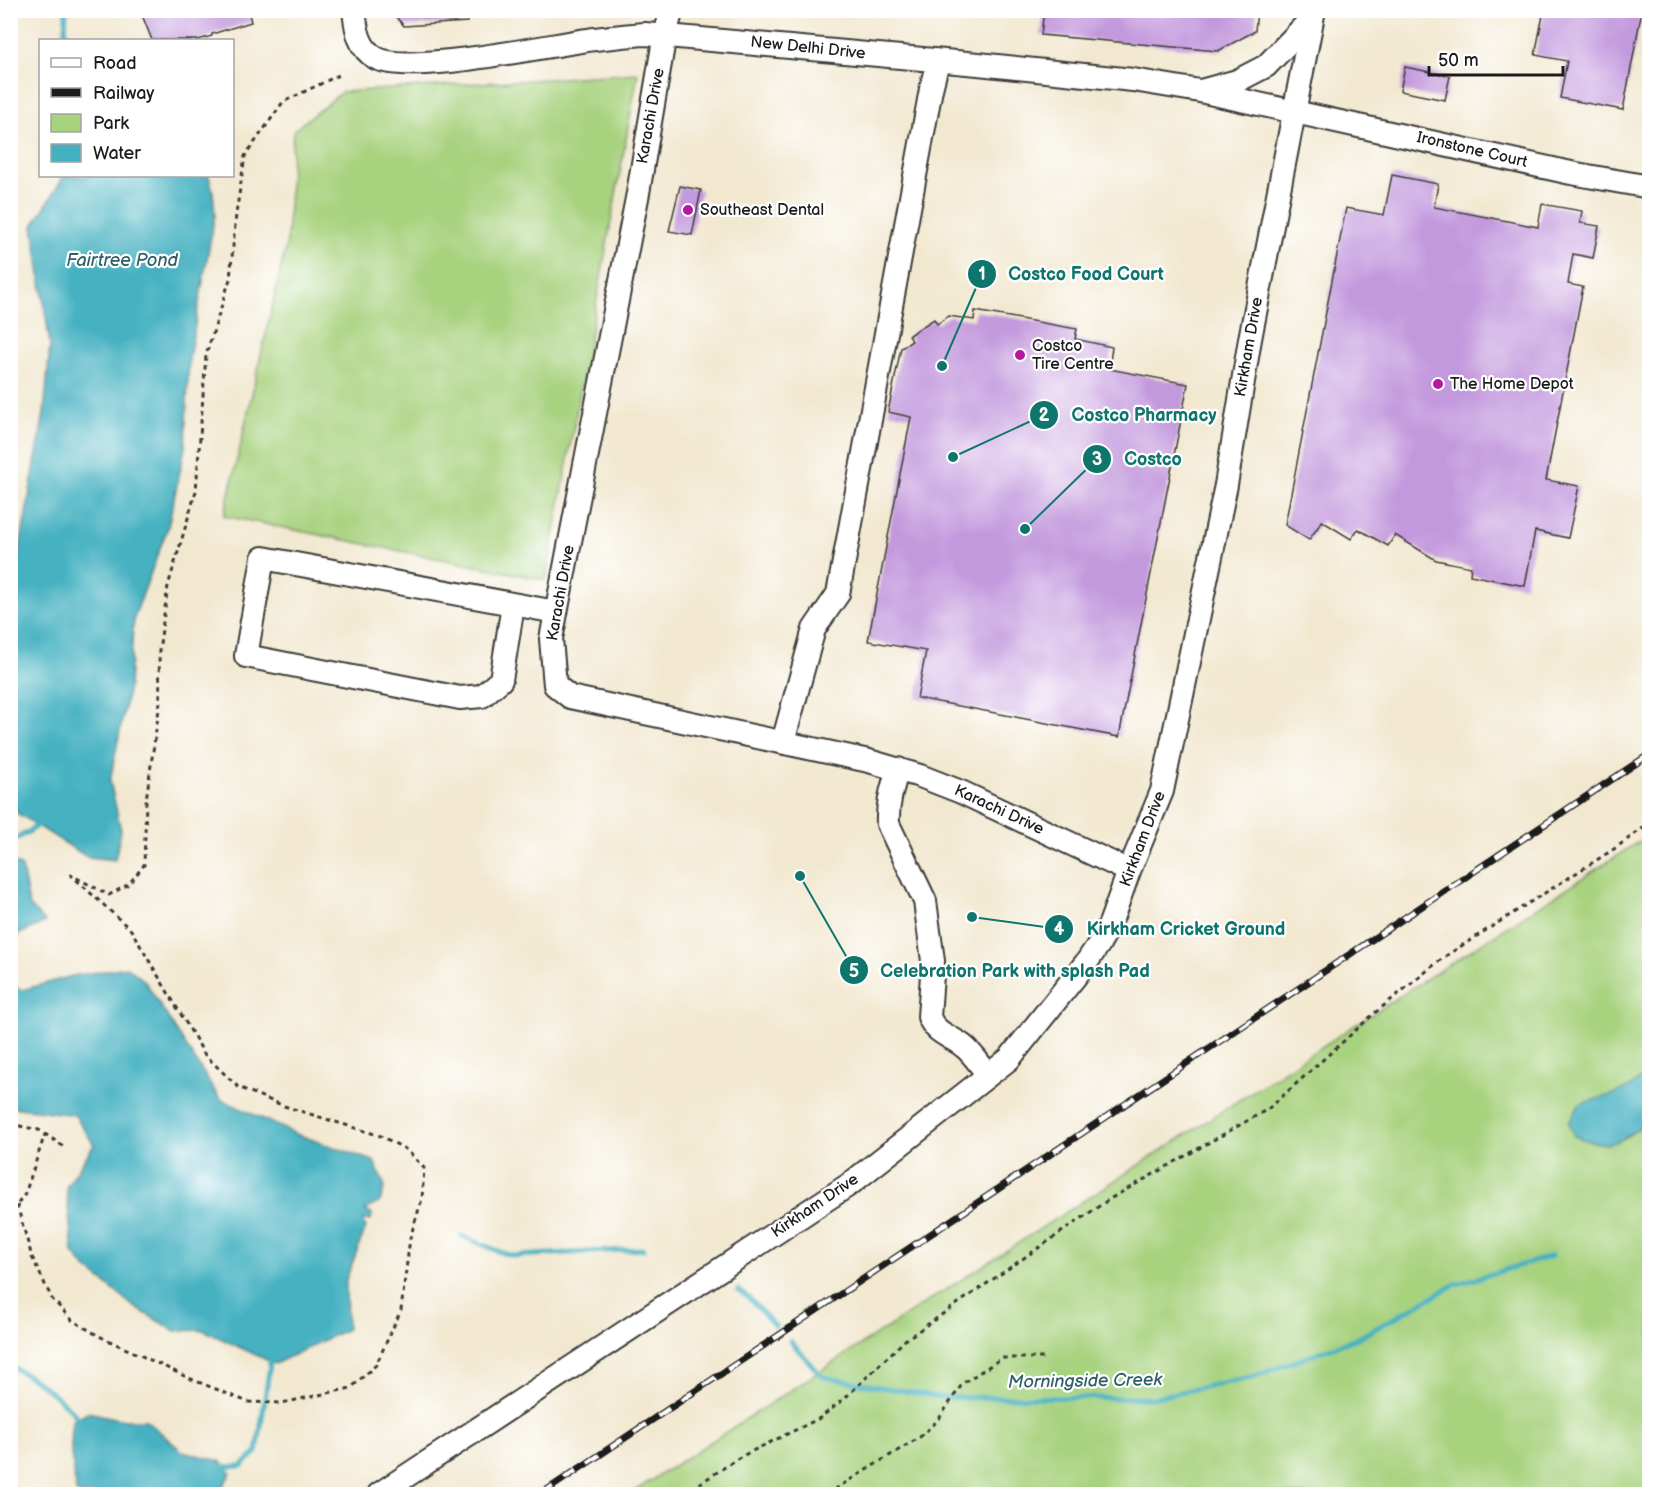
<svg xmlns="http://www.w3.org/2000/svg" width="1660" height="1505" viewBox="0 0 1660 1505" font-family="'Balsamiq Sans',sans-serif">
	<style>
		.green { fill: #a7d27e; stroke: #62774d; stroke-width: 1.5 }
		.water { fill: #44b1c1; stroke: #30666e; stroke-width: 1.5 }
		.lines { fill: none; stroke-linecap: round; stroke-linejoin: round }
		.stream { stroke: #44b1c1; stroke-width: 5 }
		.building { fill: #c399dd }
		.minor-casing { stroke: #3c3b37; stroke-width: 26 }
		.path { stroke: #3c3b37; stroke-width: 3; stroke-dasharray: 4.5 4.5; stroke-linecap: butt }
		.minor { stroke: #fff; stroke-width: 22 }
		.rail-casing { stroke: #1c1c1c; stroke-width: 7 }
		.rail { stroke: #fff; stroke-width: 4.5; stroke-dasharray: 14; stroke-linecap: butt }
		.poi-dot { fill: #b5179e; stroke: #fff; stroke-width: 2 }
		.labels { text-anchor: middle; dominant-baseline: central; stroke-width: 4.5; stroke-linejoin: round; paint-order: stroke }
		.street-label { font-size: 16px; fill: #1c1c1c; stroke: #fff }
		.poi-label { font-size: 16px; fill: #1c1c1c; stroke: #fff; text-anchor: start }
		.water-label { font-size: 18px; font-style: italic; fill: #2e5f66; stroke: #fff }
		.leader { fill: none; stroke: #0f766e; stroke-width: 2 }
		.callout-dot { fill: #0f766e; stroke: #fff; stroke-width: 2 }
		.mark-label { font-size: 18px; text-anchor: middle; font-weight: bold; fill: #fff }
		.callout-label { font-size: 18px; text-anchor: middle; font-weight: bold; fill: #0f766e; stroke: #fff; stroke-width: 4.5; stroke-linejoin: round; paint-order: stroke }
	</style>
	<rect width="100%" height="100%" fill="#fff"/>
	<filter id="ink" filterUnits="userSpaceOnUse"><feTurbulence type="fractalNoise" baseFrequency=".0167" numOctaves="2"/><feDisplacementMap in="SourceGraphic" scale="12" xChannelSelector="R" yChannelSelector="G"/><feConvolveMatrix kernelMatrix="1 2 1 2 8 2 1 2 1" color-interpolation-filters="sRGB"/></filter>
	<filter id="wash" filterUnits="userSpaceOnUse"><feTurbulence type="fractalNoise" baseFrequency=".008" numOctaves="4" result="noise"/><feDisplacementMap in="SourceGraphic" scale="24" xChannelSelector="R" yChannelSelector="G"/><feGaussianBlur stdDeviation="1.35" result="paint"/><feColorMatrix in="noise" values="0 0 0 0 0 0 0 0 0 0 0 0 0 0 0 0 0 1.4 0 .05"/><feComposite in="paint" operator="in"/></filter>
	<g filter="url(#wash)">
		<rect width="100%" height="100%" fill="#f2e8d0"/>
		<path class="green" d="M638 73 546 580 224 516 287 242 293 131 342 92Z
			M1649 835 1650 1492 1646 1494H630Z"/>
		<path class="water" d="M64 176H209L213 191 215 215 189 358 185 448 168 527 134 618 129 686 110 781 121 830 115 860 87 857 17 813 11 794V626L19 553 44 413 50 346 33 226Z
			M11 861 22 867 29 905 45 922 11 938Z
			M127 967 144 980 220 1099 296 1134 374 1161 385 1186 380 1202 365 1210 372 1214 371 1220H362L366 1227 346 1280 347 1329 275 1364 203 1330 175 1331 134 1307 85 1267 73 1253 66 1187 94 1145 75 1115 11 1107V986L22 990 72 976Z
			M1649 1065V1122C1616 1143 1614 1151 1574 1136L1569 1123 1579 1104C1602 1097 1640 1091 1649 1065Z
			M87 1412 125 1420H146L182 1451 220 1461 231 1473 218 1494H78L76 1492 71 1450 72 1421Z"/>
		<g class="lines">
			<path class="stream" d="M65 40 66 10
				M10 842 30 831 41 822
				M462 1236 503 1253 515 1256 643 1249
				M738 1290 749 1298 775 1326
				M790 1341 823 1377 939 1397 1152 1398 1255 1376 1358 1338 1454 1285 1552 1256
				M10 1366C39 1380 60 1398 82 1422
				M220 1467 242 1466 257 1452 271 1357"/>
		</g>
		<g id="blocks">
			<path class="building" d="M140 10H248L251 22 212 34V36L198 40H152Z
				M390 10H466L467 22 404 26Z
				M1044 10H1257L1255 31 1218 51 1041 35Z
				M1544 10H1642L1623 110 1560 98 1567 61 1535 55Z
				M1405 67 1450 76 1445 100 1400 91Z
				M1392 175 1438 184 1434 207 1538 227 1542 204 1582 211 1580 223 1599 226 1593 258 1573 254 1568 284 1583 287 1546 480 1579 486 1568 538 1535 531 1525 586 1470 575 1471 567 1436 560 1395 535 1388 546 1358 529 1351 539 1322 521 1309 540 1285 525 1346 208 1384 215Z
				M680 186 701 190 692 235 669 231Z
				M975 311 1077 329 1075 339 1112 347 1109 369 1188 384 1119 737 917 698 926 651 868 641 911 417 888 412 901 348 912 341 909 335 934 319 937 324 949 316 974 320Z"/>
		</g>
	</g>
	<g filter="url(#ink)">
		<use href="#blocks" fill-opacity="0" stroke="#3c3b37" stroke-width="1.5"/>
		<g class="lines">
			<defs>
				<path id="minor" d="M354 10C356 29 359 49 376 58 408 76 553 44 595 39 612 37 629 35 645 34L978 64 1133 80 1200 91 1571 173 1650 187
					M672 10 665 34 638 193 551 639 555 685 570 697 869 761 920 776 961 792 1129 871
					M1204 90 1237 81 1266 66 1312 18
					M513 605 501 680 482 696 460 698 246 656 263 558 556 612
					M783 742 814 629 838 594 931 89 938 61
					M898 769C892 788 887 805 888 824L925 901 933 961 929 1017C935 1033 950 1036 962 1045 973 1053 980 1065 988 1075
					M379 1494 850 1184 1009 1059 1086 963 1099 944 1110 924 1129 871 1162 791 1226 485 1250 339 1314 10"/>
			</defs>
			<use href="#minor" class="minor-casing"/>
			<path class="path" d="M10 1124 39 1130 66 1148
				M17 1205 32 1257 52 1299 72 1320 99 1336 191 1379 248 1402 282 1403 351 1388 376 1365 401 1310 410 1238 422 1199 424 1168 407 1150 381 1136 284 1106 238 1087 205 1055 131 930 71 875 109 895 129 884 144 865 146 800 160 702 159 651 168 586 196 491 206 355 230 279 236 214 245 156 283 102 341 74
				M10 1206 17 1205 25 1194 45 1134
				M684 1494 740 1457 820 1418 844 1399 905 1340 1108 1200 1268 1109 1376 1012 1444 957 1614 849 1650 823
				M827 1494 920 1437 938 1420 963 1383 1002 1358H1044"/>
			<use href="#minor" class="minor"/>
			<defs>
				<path id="rail" d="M541 1494 1650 754"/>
			</defs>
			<use href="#rail" class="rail-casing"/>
			<use href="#rail" class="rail"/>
		</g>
	</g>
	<g class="poi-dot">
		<circle cx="688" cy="210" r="6"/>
		<circle cx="1020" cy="355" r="6"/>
		<circle cx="1438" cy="384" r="6"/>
	</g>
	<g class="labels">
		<g class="street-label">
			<text transform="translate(808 48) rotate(6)">New Delhi Drive</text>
			<text transform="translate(651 116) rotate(-80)">Karachi Drive</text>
			<text transform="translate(1472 150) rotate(13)">Ironstone Court</text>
			<text transform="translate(1249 347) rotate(-80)">Kirkham Drive</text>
			<text transform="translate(561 593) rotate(-80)">Karachi Drive</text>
			<text transform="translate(999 810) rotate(25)">Karachi Drive</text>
			<text transform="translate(1143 839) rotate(-69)">Kirkham Drive</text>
			<text transform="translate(815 1206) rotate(-34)">Kirkham Drive</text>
		</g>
		<g class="poi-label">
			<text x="700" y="210">Southeast Dental</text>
			<text x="1032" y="346">Costco<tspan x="1032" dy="18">Tire Centre</tspan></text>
			<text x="1450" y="384">The Home Depot</text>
		</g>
		<g class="water-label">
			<text x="122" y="260">Fairtree Pond</text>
			<text transform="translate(1085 1381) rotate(-1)">Morningside Creek</text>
		</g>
	</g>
	<path class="leader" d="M942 366L982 274M953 457L1044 415M1025 529L1097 459M972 917L1059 929M800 876L854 970"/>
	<g class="callout-dot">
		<circle cx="942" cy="366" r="6"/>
		<circle cx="953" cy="457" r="6"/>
		<circle cx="1025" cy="529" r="6"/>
		<circle cx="972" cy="917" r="6"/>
		<circle cx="800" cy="876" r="6"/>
		<circle cx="982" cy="274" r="15"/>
		<circle cx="1044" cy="415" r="15"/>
		<circle cx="1097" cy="459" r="15"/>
		<circle cx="1059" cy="929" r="15"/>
		<circle cx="854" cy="970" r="15"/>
	</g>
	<g class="mark-label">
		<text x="982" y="280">1</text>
		<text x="1044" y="421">2</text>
		<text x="1097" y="465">3</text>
		<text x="1059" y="935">4</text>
		<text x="854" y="977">5</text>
	</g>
	<g class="callout-label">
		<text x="1086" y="280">Costco Food Court</text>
		<text x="1144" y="421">Costco Pharmacy</text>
		<text x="1153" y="465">Costco</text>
		<text x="1186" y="935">Kirkham Cricket Ground</text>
		<text x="1015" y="977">Celebration Park with splash Pad</text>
	</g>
	<rect width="1660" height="1505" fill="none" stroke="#fff" stroke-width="36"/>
	<rect x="39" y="39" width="195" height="138" fill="#ffffff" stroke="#a4a4a4" stroke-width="1.5"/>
	<rect x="51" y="58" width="30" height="9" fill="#ffffff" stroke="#a4a4a4" stroke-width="1.5"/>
	<text x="93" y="69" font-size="18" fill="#1c1c1c">Road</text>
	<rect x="51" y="88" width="30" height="9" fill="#1c1c1c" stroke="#a4a4a4" stroke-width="1.5"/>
	<text x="93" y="99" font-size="18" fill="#1c1c1c">Railway</text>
	<rect x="51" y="114" width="30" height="18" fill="#a7d27e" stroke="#a4a4a4" stroke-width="1.5"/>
	<text x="93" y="129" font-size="18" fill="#1c1c1c">Park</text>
	<rect x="51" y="144" width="30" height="18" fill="#44b1c1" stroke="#a4a4a4" stroke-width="1.5"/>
	<text x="93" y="159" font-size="18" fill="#1c1c1c">Water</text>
	<path d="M1429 66v9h134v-9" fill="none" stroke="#1c1c1c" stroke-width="3"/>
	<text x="1438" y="66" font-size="18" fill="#1c1c1c" stroke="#ffffff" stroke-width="4.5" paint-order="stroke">50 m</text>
</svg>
